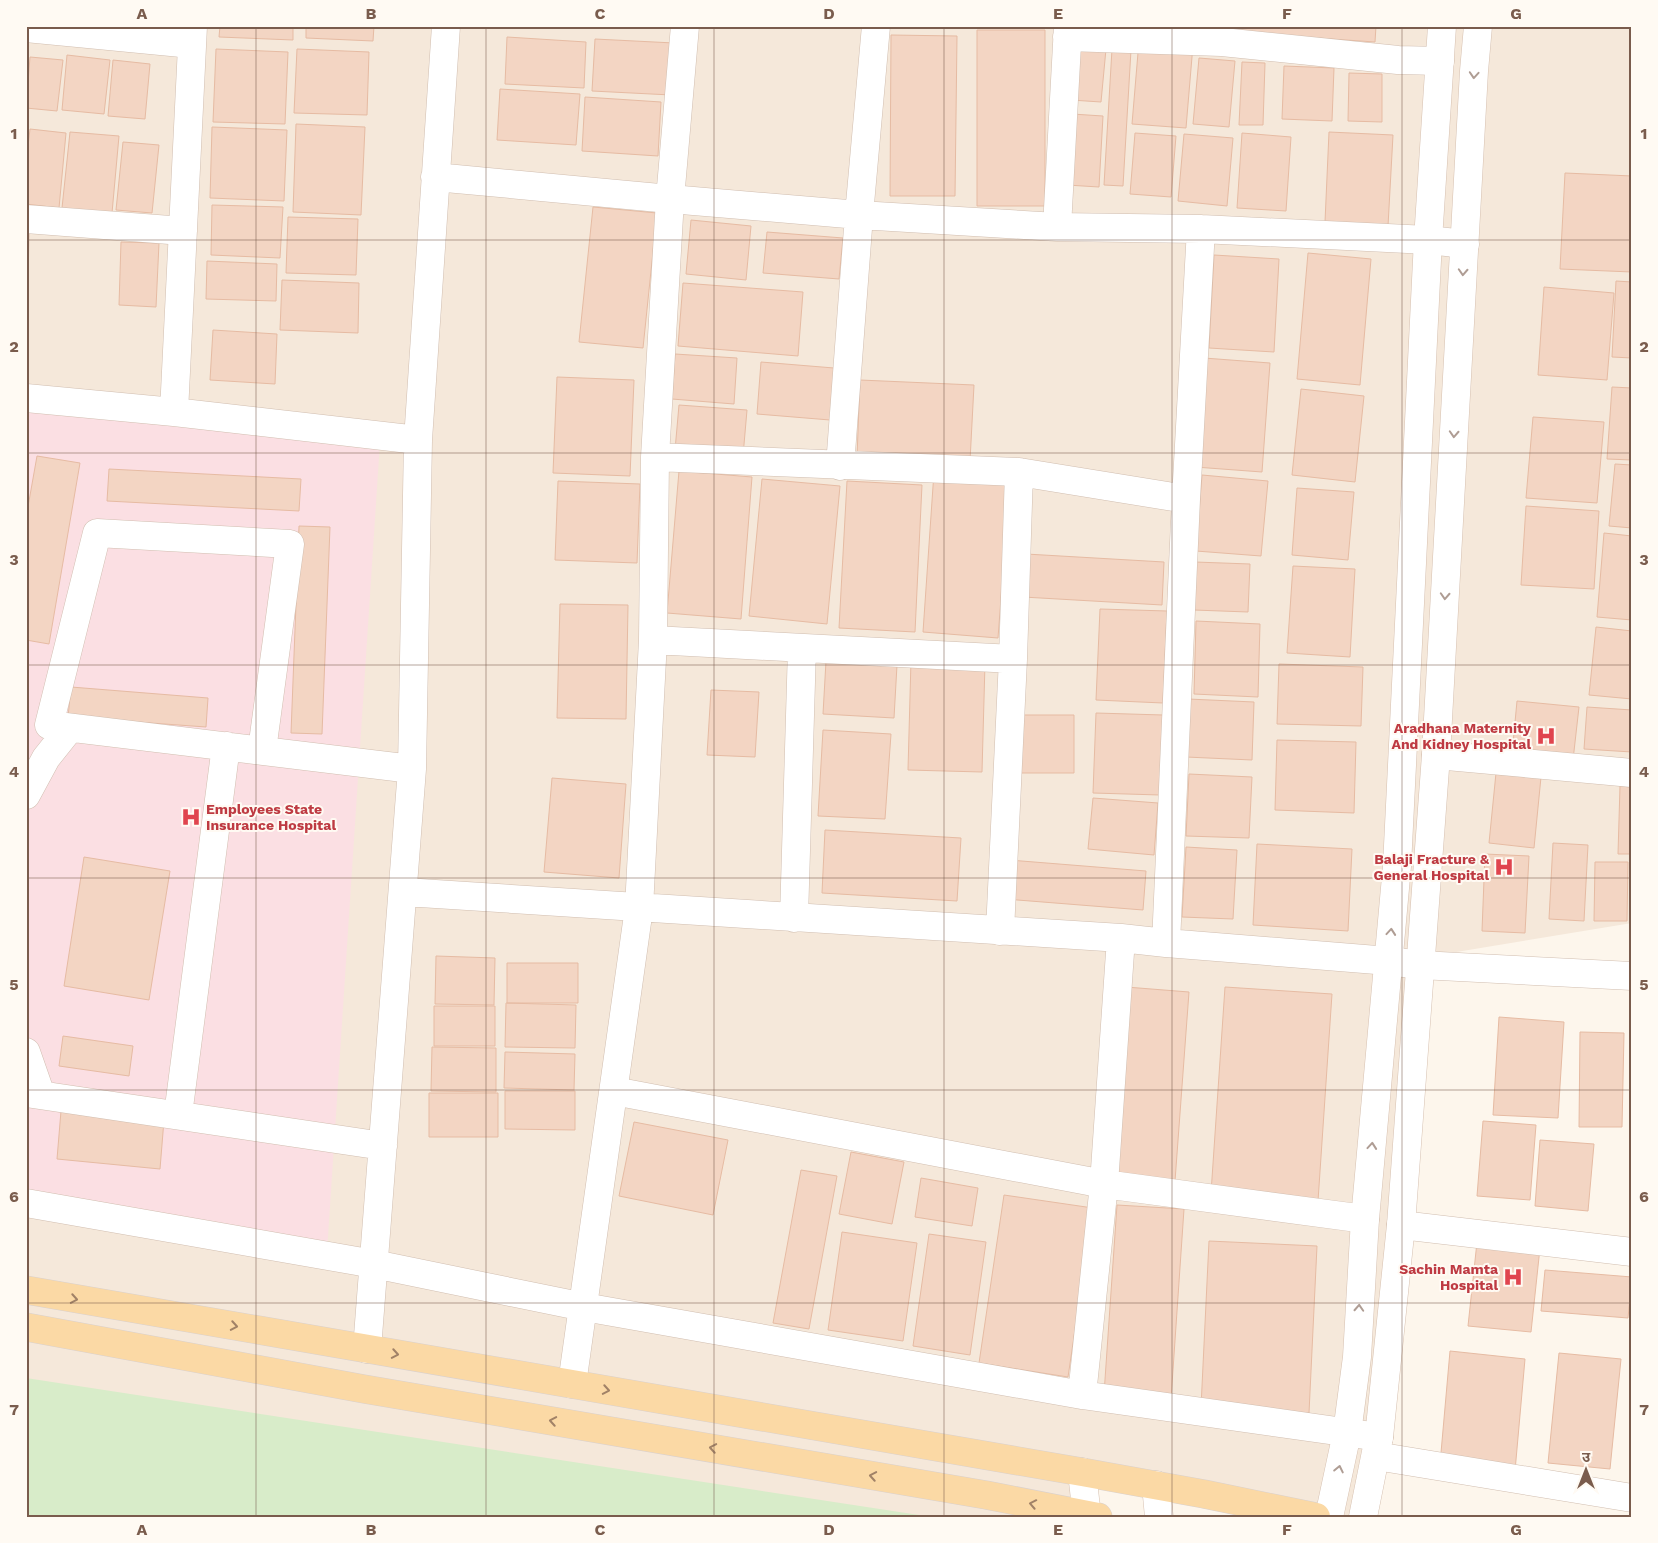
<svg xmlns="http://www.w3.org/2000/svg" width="1658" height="1543" viewBox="0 0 1658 1543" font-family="'Work Sans','Noto Sans Devanagari',sans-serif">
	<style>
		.residential { fill: #f5e8da }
		.medical { fill: #fbdfe3 }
		.green { fill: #d8ecc9 }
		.building { fill: #f3d5c3; stroke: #e6bba3 }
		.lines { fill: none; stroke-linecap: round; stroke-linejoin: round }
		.street-casing { stroke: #d1beb0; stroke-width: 29 }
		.secondary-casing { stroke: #d6c0b0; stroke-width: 29 }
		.primary-casing { stroke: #dad1cd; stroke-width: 29 }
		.street { stroke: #fff; stroke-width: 28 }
		.secondary { stroke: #fff; stroke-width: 28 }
		.primary { stroke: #fbd9a5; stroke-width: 28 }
		.oneway { stroke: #af9d94 }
		.oneway2 { stroke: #a18267 }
		.grid { fill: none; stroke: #7a5c4d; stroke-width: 1; stroke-opacity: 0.55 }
		.labels { text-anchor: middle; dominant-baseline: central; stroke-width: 4; stroke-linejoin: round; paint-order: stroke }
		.health-label { font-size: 14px; font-weight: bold; fill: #be3a42; stroke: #fffaf3; text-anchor: end }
		.neatline { fill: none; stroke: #7a5c4d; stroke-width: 2 }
		.grid-label { font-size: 16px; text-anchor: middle; font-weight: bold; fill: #7a5c4d }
	</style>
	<rect width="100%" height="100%" fill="#fdf6ec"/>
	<path class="residential" d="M26 26H1632V923L1414 959 1376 1517H1327L1088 1473 1096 1517H26Z"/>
	<path class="medical" d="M26 407 380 442 327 1252 26 1192Z"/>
	<path class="green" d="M26 1378 932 1517H26Z"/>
	<path class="building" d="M220 26H293V40L219 37Z
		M306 26H374L373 41 306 38Z
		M1230 26H1376L1375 42 1230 32Z
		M977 30H1045V206H977Z
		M891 35 957 36 955 196H890Z
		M507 37 586 42 584 88 505 84Z
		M595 39 674 43 671 95 592 91Z
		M1139 41 1193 45 1186 128 1132 124Z
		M1076 46 1106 49 1101 102 1071 100Z
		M216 49 288 52 285 124 213 122Z
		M297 49 369 52 367 115 294 113Z
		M1112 49 1131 50 1123 186 1104 185Z
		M67 55 110 60 104 114 62 110Z
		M30 57 63 60 57 111 26 108Z
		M1199 58 1235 61 1229 127 1193 124Z
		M113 60 150 64 145 119 108 116Z
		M1242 62 1265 63 1263 125H1239Z
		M1284 66 1334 68 1332 121 1282 119Z
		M1349 73 1382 74V122L1348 121Z
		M500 89 580 94 576 145 497 140Z
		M585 97 661 102 658 156 582 151Z
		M1072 114 1103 116 1099 187 1067 185Z
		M296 124 365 127 361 215 293 212Z
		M212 127 287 130 284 201 210 198Z
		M30 129 66 133 59 208 26 204V163Z
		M70 132 119 136 112 213 62 208Z
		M1329 132 1393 135 1388 226 1325 222Z
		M1135 133 1176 136 1171 197 1130 194Z
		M1242 133 1291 137 1286 211 1237 208Z
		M1184 134 1233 138 1227 206 1178 201Z
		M123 142 159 145 152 213 116 210Z
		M1565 173 1632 176V272L1560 269Z
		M212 205 283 207 280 258 211 255Z
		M593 207 657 213 643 348 579 342Z
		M288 217 358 219 356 275 286 273Z
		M691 220 751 226 746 280 686 274Z
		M26 229H29L28 286H26Z
		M767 232 843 238 839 279 763 273Z
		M121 242 159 243 156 307 119 305Z
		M1308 253 1371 259 1360 385 1297 379Z
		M1214 255 1279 259 1274 352 1209 348Z
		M207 261 277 264 276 301 206 299Z
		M282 280 359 283 358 333 280 330Z
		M1616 281 1632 282V358L1612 357Z
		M683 283 803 292 798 356 678 346Z
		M1544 287 1614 293 1607 380 1538 375Z
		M213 330 277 334 275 384 210 380Z
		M675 354 737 358 734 404 672 399Z
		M1204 358 1270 363 1262 472 1195 467Z
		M761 362 834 368 830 420 757 414Z
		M557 377 634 380 630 476 553 473Z
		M860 380 974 385 970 461 857 457Z
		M1612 387 1632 388V460L1607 459Z
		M1301 389 1364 396 1355 482 1292 475Z
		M679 405 747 410 743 456 675 450Z
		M1533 417 1604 422 1597 503 1526 498Z
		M37 456 80 463 49 644 26 640V518Z
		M1615 464 1632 465V528L1609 526Z
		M109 469 301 479 299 511 107 501Z
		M679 471 752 477 741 619 667 613Z
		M934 472 1010 478 998 638 923 632Z
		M1202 475 1268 481 1261 556 1196 551Z
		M762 479 840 486 827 624 749 616Z
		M558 481 640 484 637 563 555 560Z
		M847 481 922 485 915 632 839 628Z
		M1297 488 1354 492 1348 560 1292 555Z
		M1526 506 1599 511 1594 589 1521 585Z
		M299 526 330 527 322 734 291 733Z
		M1604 533 1632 536V620L1597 617Z
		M1026 554 1164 562 1162 605 1023 597Z
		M1195 562 1250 564 1248 612 1194 610Z
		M1293 566 1355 569 1350 657 1287 653Z
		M560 604 628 605 626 719 557 718Z
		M1100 609 1167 611 1163 703 1096 700Z
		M1196 621 1260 624 1258 697 1194 694Z
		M1596 627 1632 631V699L1589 695Z
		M911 660 985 663 982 772 908 770Z
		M826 661 897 665 894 718 823 714Z
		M1279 664 1363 667 1361 726 1277 724Z
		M71 687 208 698 206 727 68 717Z
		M711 690 759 692 755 757 707 755Z
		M1188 699 1254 702 1252 760 1186 757Z
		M1517 701 1579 707 1573 760 1512 754Z
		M1587 707 1632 710V752L1584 749Z
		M1096 713 1163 715 1160 795 1093 793Z
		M1016 715H1074V773H1016Z
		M823 730 891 734 885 819 818 816Z
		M1277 740 1356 742 1354 813 1275 810Z
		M1497 763 1542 767 1534 848 1489 843Z
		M1189 774 1252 777 1249 838 1186 836Z
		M552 778 626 784 619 878 544 872Z
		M1620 786 1632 787V854H1618Z
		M1093 798 1158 803 1154 855 1088 849Z
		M825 830 961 838 957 901 822 893Z
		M1553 843 1588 845 1584 921 1549 919Z
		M1257 844 1352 849 1348 931 1253 925Z
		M1186 847 1237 850 1233 919 1182 917Z
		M1485 854 1529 856 1525 933 1482 931Z
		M84 857 170 871 149 1000 64 986Z
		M1009 860 1146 871 1143 910 1005 899Z
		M1595 862H1628L1627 921H1594Z
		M436 956 495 958 494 1005 435 1004Z
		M507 963H578V1003H507Z
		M1126 987 1189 992 1175 1181 1112 1176Z
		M1225 987 1332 994 1318 1201 1211 1193Z
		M506 1003 576 1005 575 1048 505 1047Z
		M434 1006H495V1046H434Z
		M1499 1017 1564 1022 1558 1118 1493 1115Z
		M1580 1032 1624 1033 1622 1127H1579Z
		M63 1036 133 1046 129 1076 59 1066Z
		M432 1047 496 1048V1092L431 1091Z
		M505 1052 575 1054 574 1090 504 1088Z
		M505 1091H575V1130L505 1129Z
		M429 1093H498V1137H429Z
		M61 1111 164 1120 160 1169 57 1159Z
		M1483 1121 1536 1125 1530 1200 1477 1196Z
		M634 1122 728 1140 713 1215 619 1196Z
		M1540 1140 1594 1144 1588 1211 1535 1206Z
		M851 1152 904 1162 892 1224 839 1214Z
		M801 1170 837 1176 809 1329 773 1323Z
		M921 1178 978 1188 972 1226 915 1217Z
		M1004 1195 1093 1208 1068 1377 979 1363Z
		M1117 1205 1184 1209 1171 1399 1104 1394Z
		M842 1232 917 1243 903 1341 828 1330Z
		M929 1234 986 1242 970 1355 913 1346Z
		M1209 1241 1317 1246 1309 1413 1201 1407Z
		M1477 1242 1540 1248 1531 1332 1468 1326Z
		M1545 1270 1632 1277 1628 1318 1541 1311Z
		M1450 1351 1525 1359 1515 1471 1440 1464Z
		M1559 1353 1621 1359 1610 1469 1548 1463Z"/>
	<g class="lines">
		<defs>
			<path id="street" d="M26 28 192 44
				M1067 37 1222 42 1398 60 1440 61
				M435 177 670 199 859 215 1057 227 1201 229 1428 240 1465 244
				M26 219 183 231
				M1057 227 1068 26
				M26 398 174 412 418 440
				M174 412 193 26
				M655 457 1019 472 1186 499
				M840 466 859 215 876 26
				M653 640 1013 659
				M262 750 290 544 97 533 49 725 412 769
				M1436 755 1632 773
				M26 795 46 758 70 728
				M404 892 1121 938 1166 943 1389 961 1420 965 1632 976
				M794 918 802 648
				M1000 931 1013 659 1019 472
				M1166 943 1186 499 1201 229
				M26 1052 41 1095
				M614 1091 1104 1184 1365 1219
				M26 1093 383 1146
				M178 1115 226 746
				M26 1203 374 1264 584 1307 1082 1395 1379 1437
				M1401 1225 1632 1252
				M367 1349 412 769 418 440 446 26
				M572 1384 639 908 653 640 655 457 670 199 685 26
				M1082 1395 1104 1184 1121 938
				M1376 1456 1632 1498"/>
			<path id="secondary" d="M1082 1472 1087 1517
				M1156 1485 1159 1517
				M1329 1517 1347 1433 1357 1357 1365 1219 1397 866 1428 240 1442 26
				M1363 1517 1379 1437 1401 1225 1436 755 1474 71 1478 26"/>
			<path id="primary" d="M26 1290 1082 1472 1204 1494 1316 1517
				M26 1327 364 1389 986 1495 1098 1517"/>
		</defs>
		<use href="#street" class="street-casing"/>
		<use href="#secondary" class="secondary-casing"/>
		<use href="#primary" class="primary-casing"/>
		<use href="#street" class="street"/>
		<use href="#secondary" class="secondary"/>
		<use href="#primary" class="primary"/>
	</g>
	<defs><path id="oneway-chevron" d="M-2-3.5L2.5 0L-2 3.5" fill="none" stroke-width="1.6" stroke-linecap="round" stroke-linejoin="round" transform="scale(1.25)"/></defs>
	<g class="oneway">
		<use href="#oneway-chevron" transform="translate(1474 75) rotate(94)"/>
		<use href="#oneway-chevron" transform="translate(1463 272) rotate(93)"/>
		<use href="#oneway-chevron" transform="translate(1454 434) rotate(93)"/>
		<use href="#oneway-chevron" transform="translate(1445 596) rotate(93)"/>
		<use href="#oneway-chevron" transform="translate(1391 932) rotate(-85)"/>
		<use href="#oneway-chevron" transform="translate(1372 1146) rotate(-85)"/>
		<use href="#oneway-chevron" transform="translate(1359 1308) rotate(-87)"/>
		<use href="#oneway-chevron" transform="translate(1339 1469) rotate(-78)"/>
	</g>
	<g class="oneway2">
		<use href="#oneway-chevron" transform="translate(74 1299) rotate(10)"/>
		<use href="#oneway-chevron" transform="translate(234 1326) rotate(10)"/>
		<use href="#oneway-chevron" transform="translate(395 1354) rotate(10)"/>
		<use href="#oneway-chevron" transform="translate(606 1390) rotate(10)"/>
		<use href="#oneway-chevron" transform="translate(553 1421) rotate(-170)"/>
		<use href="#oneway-chevron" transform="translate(713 1448) rotate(-170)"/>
		<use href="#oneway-chevron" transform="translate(873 1476) rotate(-170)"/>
		<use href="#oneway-chevron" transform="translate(1033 1504) rotate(-169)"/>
	</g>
	<path class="grid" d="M256 26V1517M486 26V1517M714 26V1517M944 26V1517M1172 26V1517M1402 26V1517M26 240H1632M26 453H1632M26 665H1632M26 878H1632M26 1090H1632M26 1303H1632"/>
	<defs>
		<symbol id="hospital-bare" viewBox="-9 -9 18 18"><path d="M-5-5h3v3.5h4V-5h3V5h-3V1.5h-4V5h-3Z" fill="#e0444e" stroke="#fffaf3" stroke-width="2.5" paint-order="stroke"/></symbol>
	</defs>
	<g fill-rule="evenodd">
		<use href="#hospital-bare" x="1532" y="722" width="28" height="28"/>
		<use href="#hospital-bare" x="177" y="803" width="28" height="28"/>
		<use href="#hospital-bare" x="1490" y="853" width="28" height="28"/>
		<use href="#hospital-bare" x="1499" y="1263" width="28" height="28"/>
	</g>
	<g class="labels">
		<g class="health-label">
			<text x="1531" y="728">Aradhana Maternity<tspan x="1531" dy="16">And Kidney Hospital</tspan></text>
			<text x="206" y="809" text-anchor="start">Employees State<tspan x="206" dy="16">Insurance Hospital</tspan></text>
			<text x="1489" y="859">Balaji Fracture &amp;<tspan x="1489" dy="16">General Hospital</tspan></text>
			<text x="1498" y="1269">Sachin Mamta<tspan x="1498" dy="16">Hospital</tspan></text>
		</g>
	</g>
	<rect width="1658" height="1543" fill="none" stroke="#fffaf3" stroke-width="55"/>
	<g transform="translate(1586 1470)" stroke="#fffaf3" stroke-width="4" paint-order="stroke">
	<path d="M0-4L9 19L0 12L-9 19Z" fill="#7a5c4d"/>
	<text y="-8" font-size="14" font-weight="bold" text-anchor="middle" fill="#7a5c4d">उ</text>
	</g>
	<rect x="28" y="28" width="1602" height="1488" class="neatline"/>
	<g class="grid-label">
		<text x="142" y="19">A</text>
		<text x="371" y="19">B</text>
		<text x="600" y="19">C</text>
		<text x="829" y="19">D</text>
		<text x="1058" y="19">E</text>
		<text x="1287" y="19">F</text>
		<text x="1516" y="19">G</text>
		<text x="14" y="139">1</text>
		<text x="1644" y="139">1</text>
		<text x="14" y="352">2</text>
		<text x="1644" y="352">2</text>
		<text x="14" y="565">3</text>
		<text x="1644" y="565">3</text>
		<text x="14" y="777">4</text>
		<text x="1644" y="777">4</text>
		<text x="14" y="990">5</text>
		<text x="1644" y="990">5</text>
		<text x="14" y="1202">6</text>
		<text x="1644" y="1202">6</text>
		<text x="14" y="1415">7</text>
		<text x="1644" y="1415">7</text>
		<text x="142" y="1535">A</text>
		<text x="371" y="1535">B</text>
		<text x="600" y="1535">C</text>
		<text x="829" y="1535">D</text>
		<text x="1058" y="1535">E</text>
		<text x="1287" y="1535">F</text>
		<text x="1516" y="1535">G</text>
	</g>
</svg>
